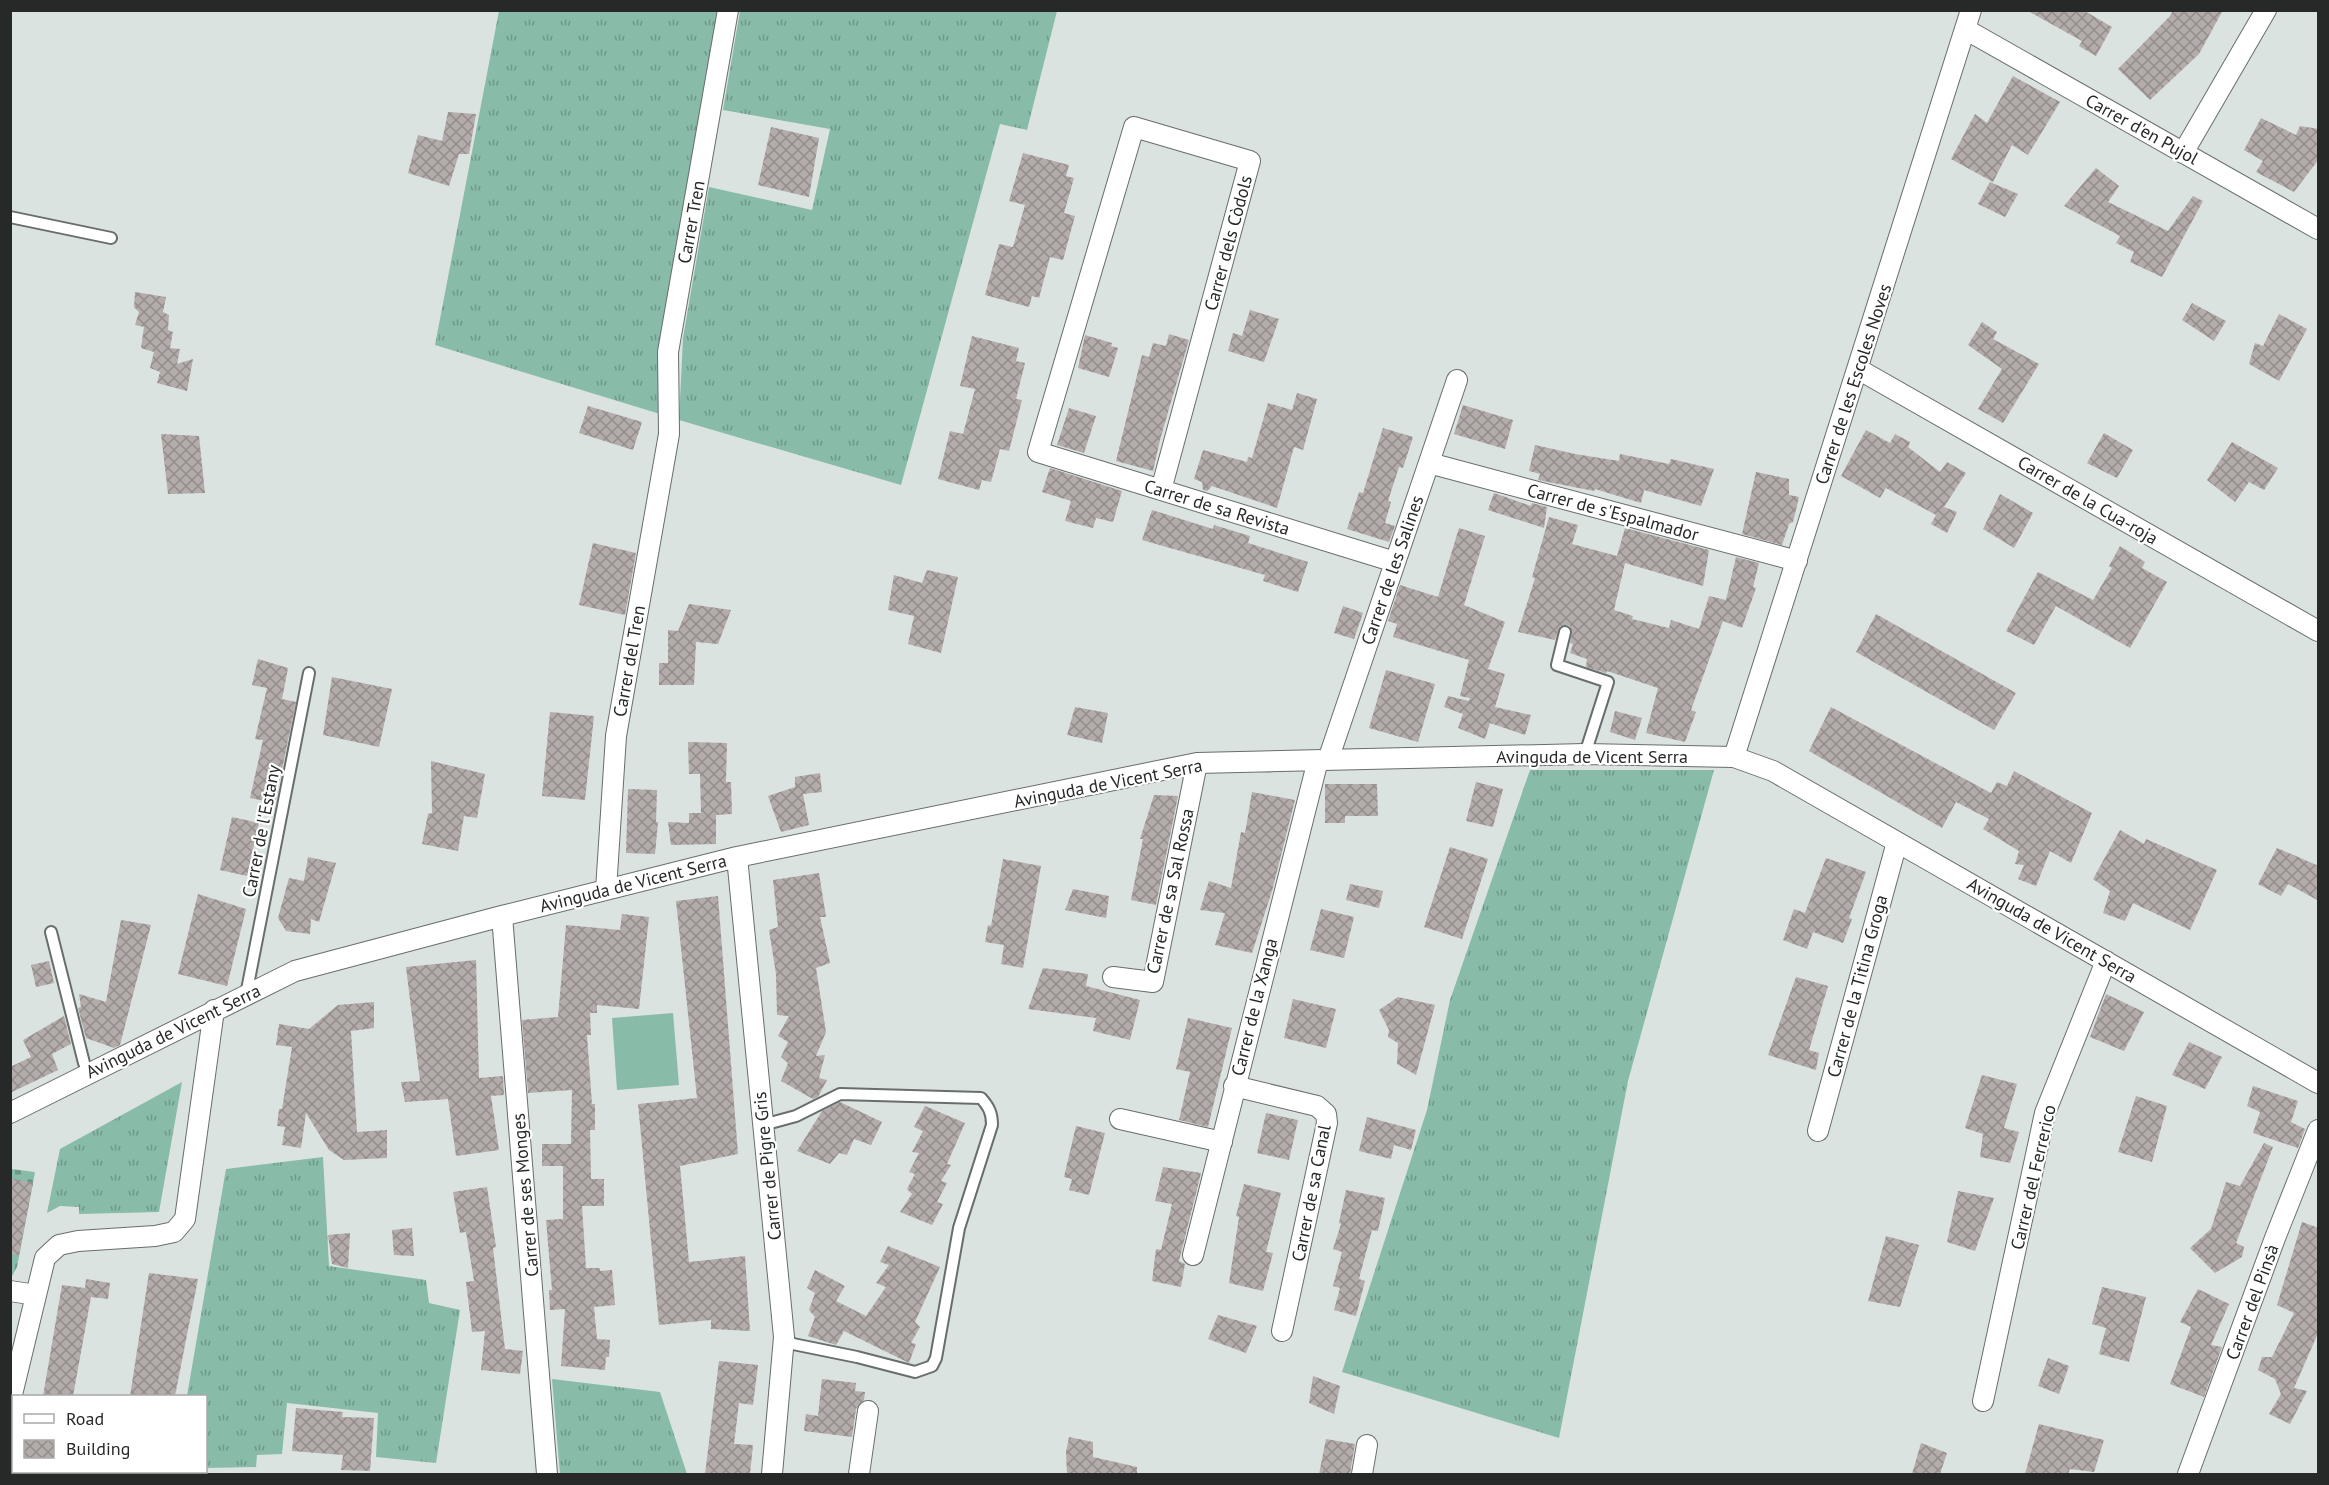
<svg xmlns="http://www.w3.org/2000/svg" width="2329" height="1485" viewBox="0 0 2329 1485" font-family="'PT Sans',sans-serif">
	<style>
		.grass { fill: url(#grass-tufts) }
		.cemetery { fill: url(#cemetery-stones) }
		.pitch { fill: #88bba8 }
		.building { fill: url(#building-cross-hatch) }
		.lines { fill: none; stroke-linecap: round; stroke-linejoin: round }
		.lane-casing { stroke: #676e6b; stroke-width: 14 }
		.street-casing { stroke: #676e6b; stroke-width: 22 }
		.lane { stroke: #fff; stroke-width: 10 }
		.street { stroke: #fff; stroke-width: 20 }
		.labels { text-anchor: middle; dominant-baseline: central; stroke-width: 4.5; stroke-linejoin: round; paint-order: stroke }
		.street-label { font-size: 18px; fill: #272928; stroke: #fff }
	</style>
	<defs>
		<pattern id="grass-tufts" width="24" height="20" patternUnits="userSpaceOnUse" patternTransform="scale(1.5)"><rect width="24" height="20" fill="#88bba8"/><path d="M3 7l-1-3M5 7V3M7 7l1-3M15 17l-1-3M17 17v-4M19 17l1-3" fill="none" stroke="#6f9889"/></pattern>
		<pattern id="cemetery-stones" width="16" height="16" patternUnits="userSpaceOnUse" patternTransform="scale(1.5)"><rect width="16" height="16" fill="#88bba8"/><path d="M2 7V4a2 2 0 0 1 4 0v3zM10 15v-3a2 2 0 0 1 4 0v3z" fill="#6f9889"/></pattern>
		<pattern id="building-cross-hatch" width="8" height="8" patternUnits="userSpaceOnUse" patternTransform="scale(1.5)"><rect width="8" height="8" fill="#b4acab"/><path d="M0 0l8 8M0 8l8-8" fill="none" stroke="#928c8b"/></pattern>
	</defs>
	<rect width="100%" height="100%" fill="#dbe3e0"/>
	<path class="grass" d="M499 11H720L660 414 435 345Z
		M740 11H1057L1027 130 1000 124 901 485 679 420 683 338 709 187 812 210 830 129 723 110Z
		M1530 770H1714L1628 1081 1559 1438 1342 1372 1427 1110 1450 1000Z
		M182 1082 159 1212 79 1214V1207L60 1206 47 1213 60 1149Z
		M323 1157 329 1266 426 1280 429 1303 460 1310 436 1463 376 1457 378 1413 287 1403 282 1454 257 1455 256 1467 206 1468V1396H187L226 1169Z
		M552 1379 660 1392 687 1474H560Z"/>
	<path class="cemetery" d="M11 1169 35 1172 17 1267 11 1278Z"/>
	<path class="pitch" d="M673 1013 679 1085 617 1090 612 1018Z"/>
	<path class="building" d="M2026 10H2083L2112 27 2096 56 2079 46 2082 41Z
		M2173 10H2223L2199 54 2150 100 2118 69 2170 16Z
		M2013 76 2060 102 2028 155 2012 145 1993 182 1951 159 1975 114 1987 123Z
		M448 112 476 114 469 154H459L449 186 408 173 418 135 442 141Z
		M2261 118 2296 135 2300 126 2319 129V159L2294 192 2256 172 2263 161 2244 150Z
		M771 127 819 138 809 197 758 185Z
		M1023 153 1069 165 1066 176 1074 178 1064 213 1075 216 1063 260 1050 257 1039 298 1032 296 1029 307 985 295 999 244 1013 247 1025 205 1009 201Z
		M2096 168 2119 186 2108 202 2168 231 2193 196 2203 201 2162 277 2130 262 2134 252 2116 243 2120 236 2064 206Z
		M1990 182 2018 194 2005 217 1978 204Z
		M135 292 166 297 163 312 169 315 168 330 173 332 170 348 180 349 177 364 193 359 187 391 157 383 160 372 150 368 154 352 141 348 144 327 135 325 139 312 134 307Z
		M2192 303 2226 321 2214 341 2182 320Z
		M1250 310 1279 319 1264 362 1228 351 1233 333 1242 336Z
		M2279 314 2307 329 2279 381 2249 364 2255 343 2263 346Z
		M1982 322 1997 332 1993 339 2039 364 2003 423 1978 409 2002 369 1968 345Z
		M1169 334 1189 340 1160 440 1153 471 1116 461 1142 355 1149 357 1153 343 1166 346Z
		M1085 335 1112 343 1111 346 1118 348 1109 377 1078 368Z
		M972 336 1019 348 1016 361 1025 363 1016 399 1022 400 1009 451 1000 449 991 482 982 480 979 490 938 479 950 431 963 434 975 389 960 386Z
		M1297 393 1317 399 1303 450 1294 447 1277 508 1212 486 1207 491 1203 490 1202 482 1194 479 1203 450 1247 462 1248 457 1252 458 1268 403 1292 410Z
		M1463 405 1513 420 1505 449 1454 434Z
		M588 406 642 422 633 450 579 433Z
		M1069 408 1096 416 1084 453 1057 445Z
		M1383 428 1413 437 1403 468 1399 467 1388 501 1391 502 1385 523 1395 526 1389 542 1347 529 1359 492 1363 493Z
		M1866 430 1890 443 1895 434 1910 442 1908 447 1940 472 1947 462 1966 473 1944 507 1957 512 1947 533 1931 524 1936 515 1886 488 1880 498 1841 476Z
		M2104 433 2133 450 2117 478 2087 463Z
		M161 434 199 436 205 493 168 494Z
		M2232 442 2278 468 2264 490 2249 482 2235 502 2207 480Z
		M1535 445 1575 454 1619 461 1620 454 1669 464 1671 459 1714 469 1701 506 1644 490 1641 503 1595 489 1594 491 1538 480 1540 474 1529 471Z
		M1050 468 1122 491 1113 522 1096 518 1093 528 1065 521 1071 501 1042 492Z
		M1756 472 1789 479V495L1799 497 1793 522 1789 524 1782 545 1742 534Z
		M1494 493 1531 506 1532 503 1547 507 1544 528 1488 510Z
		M2000 494 2033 513 2014 548 1983 529Z
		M1152 510 1213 529 1214 525 1250 536 1248 543 1308 562 1298 592 1263 581 1265 575 1142 540Z
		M1549 517 1578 525 1572 544 1617 556 1625 528 1709 550 1703 586 1625 563 1614 610 1633 616 1632 619 1669 628 1671 620 1699 629 1709 596 1726 600 1736 557 1759 563 1753 587 1756 588 1742 628 1723 621 1691 710 1696 712 1685 742 1646 733 1658 688 1607 671 1606 673 1586 667 1587 659 1570 653 1573 644 1570 643 1572 633 1570 626 1566 625 1560 626 1555 640 1518 632 1535 578 1532 577Z
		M1459 528 1485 536 1464 605 1505 622 1488 669 1505 674 1495 707 1531 715 1525 735 1490 723 1485 739 1458 728 1463 714 1444 707 1448 696 1469 701 1470 698 1460 696 1469 660 1393 637 1397 624 1388 621 1400 585 1438 597Z
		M593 543 636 553 625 615 579 605Z
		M2120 546 2145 562 2142 568 2167 582 2130 648 2056 606 2034 645 2006 631 2038 572 2093 600 2112 568 2109 566Z
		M927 570 958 577 941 653 908 644 914 616 888 610 894 575 922 583Z
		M689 604 731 610 718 644 696 642 694 685H659V663H668V630L678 631Z
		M1343 606 1363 613 1354 639 1334 633Z
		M1876 614 2016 693 1994 730 1856 652Z
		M258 659 288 668 282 699 296 702 275 803 250 798 263 740 255 739 267 688 252 685Z
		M1386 670 1435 684 1418 742 1369 728Z
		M332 677 392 689 379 747 323 735Z
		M1075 707 1108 713 1102 743 1067 735Z
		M1831 707 1991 793 1997 782 2007 786 2014 771 2092 813 2071 863 2050 851 2036 886 2018 879 2024 865 2015 864 2019 851 1983 829 1989 819 1956 802 1942 828 1809 751Z
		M1615 711 1642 718 1635 740 1610 732Z
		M550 712 594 716 585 800 542 796Z
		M688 742 727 743 726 782H731L732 814 716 815V844L671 845 668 822 689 823V813H701L700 774H689Z
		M431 761 485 774 477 818 464 816 458 851 422 844 428 814 432 813Z
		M820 773 822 792 803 794 809 825 781 832 768 796 795 787V777Z
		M1476 782 1503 789 1493 827 1466 821Z
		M1325 784H1377L1378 816H1345V823H1325Z
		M628 789 657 790 656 822H658L655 854 626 853Z
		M1252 792 1295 800 1272 891 1252 953 1215 945 1225 913 1200 910 1209 881 1231 888 1241 832 1245 833Z
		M1154 795 1178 796 1156 905 1131 900 1143 839H1140Z
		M232 817 259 823 247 876 220 870Z
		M2120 830 2144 844 2146 839 2217 870 2190 930 2133 903 2125 921 2103 913 2110 891 2093 879Z
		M1450 847 1488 859 1462 939 1424 927Z
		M2277 848 2319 866V901L2288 884 2281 896 2258 884Z
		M308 857 336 863 319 922 311 919 310 934 286 931 278 918 289 878 304 881Z
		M1826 858 1866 872 1849 918 1852 919 1843 943 1813 932 1807 949 1783 940 1794 909 1805 913Z
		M1003 859 1041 866 1023 968 1001 964 1004 945 985 942 988 925 991 926Z
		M819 873 826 917H820L830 963 816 968 826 1032 816 1056 825 1055 819 1078 827 1080 818 1097 813 1099 781 1081 788 1063 781 1057 788 1042 778 1036 789 1016 777 1015 776 974 769 930 778 927 773 880Z
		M1350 884 1383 891 1379 908 1346 900Z
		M1073 889 1109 896 1106 918 1065 910Z
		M198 894 246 909 227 986 178 974Z
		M718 896 738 1154 680 1166 689 1262 745 1256 750 1331 711 1329V1320L659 1325 638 1104 697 1098 676 901Z
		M1321 909 1354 917 1344 958 1310 950Z
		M622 914 649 917 639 1009 597 1005V1013H590L591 1035H587L592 1104H595V1130H590L591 1179H604V1206H582L586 1268H600V1271L612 1270 615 1305 594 1307 597 1339 610 1340 609 1357H606L605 1370 561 1366 565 1309 550 1310 549 1290H552L546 1220 563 1219V1166H542V1144H571L572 1090 528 1093 522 1020 558 1017 566 925 620 930Z
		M121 920 151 925 120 1045 114 1048 86 1038 78 1008 81 1007 79 994 106 1002Z
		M476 960 479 1078 503 1076 504 1095 491 1096 499 1150 456 1156 448 1099 405 1102 401 1082 420 1081 406 967Z
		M49 961 54 983 36 987 31 965Z
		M1043 968 1088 974 1086 986 1140 1000 1130 1040 1093 1031 1096 1018 1028 1009Z
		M1796 977 1828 986 1809 1050 1819 1053 1816 1070 1768 1055Z
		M2106 994 2144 1012 2124 1051 2090 1037Z
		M1398 997 1435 1005 1416 1075 1397 1064 1398 1043 1388 1037 1389 1030 1379 1010Z
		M1293 999 1336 1009 1326 1048 1284 1038Z
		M374 1002V1028L351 1031 357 1132 387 1130V1158L344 1160 329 1150 306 1113 301 1148 282 1145 285 1127 277 1126 279 1109H282L292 1047 276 1045 279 1024 309 1029 338 1005Z
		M64 1016 71 1044 52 1054 58 1070 10 1093V1067L31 1057 23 1040Z
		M1188 1018 1232 1028 1208 1127 1179 1120 1190 1072 1176 1069Z
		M2189 1042 2222 1057 2205 1089 2172 1075Z
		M1982 1075 2017 1084 2004 1128 2019 1132 2010 1163 1980 1157 1983 1134 1965 1128Z
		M2253 1086 2298 1101 2291 1122 2305 1129 2298 1148 2253 1133 2260 1112 2247 1106Z
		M2136 1096 2167 1106 2152 1162 2118 1152Z
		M840 1102 882 1122 871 1145 854 1139 847 1155 839 1153 830 1164 797 1151 822 1111Z
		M925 1106 965 1123 947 1164 951 1165 941 1181 947 1183 937 1202 943 1204 932 1225 900 1212 912 1194 907 1189 915 1174 909 1172 919 1153 912 1152 923 1131 914 1127Z
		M1266 1113 1298 1120 1289 1160 1257 1153Z
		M1367 1117 1416 1130 1411 1150 1394 1145 1391 1159 1359 1151Z
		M1076 1126 1105 1133 1089 1195 1069 1190 1072 1179 1064 1177Z
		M2264 1143 2273 1147 2236 1243 2244 1247 2242 1257 2215 1273 2190 1248 2211 1229 2226 1182 2240 1186Z
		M1163 1167 1201 1173 1179 1261 1185 1264 1181 1287 1152 1281 1156 1249 1161 1250 1172 1204 1155 1201Z
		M10 1178 33 1183 19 1255 10 1254Z
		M1244 1184 1281 1193 1266 1252 1273 1253 1263 1291 1229 1283 1239 1217 1236 1216Z
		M487 1187 496 1247 493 1248 505 1349 523 1351 520 1374 481 1370 485 1331 472 1332 466 1282 474 1281 466 1232 460 1233 453 1192Z
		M1346 1190 1385 1198 1378 1231 1372 1230 1359 1279 1365 1281 1356 1316 1334 1310 1340 1288 1333 1286 1342 1252 1333 1249 1341 1224 1339 1223Z
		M1958 1191 1994 1198 1975 1251 1947 1242Z
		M2302 1222 2319 1228V1331L2294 1388 2307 1391 2290 1424 2269 1414 2281 1394 2275 1379 2258 1370 2262 1357H2272L2294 1313 2277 1305Z
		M412 1228 414 1256 394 1255 392 1230Z
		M350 1233 348 1268 332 1264 328 1235Z
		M1886 1236 1919 1245 1900 1307 1868 1301Z
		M888 1246 940 1267 915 1322 920 1327 911 1343 916 1344 909 1363 844 1331 836 1345 808 1336 815 1317 809 1310 815 1293 807 1288 815 1270 845 1286 836 1301 866 1316 886 1287 876 1283 889 1265 880 1262Z
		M149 1273 198 1279 175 1396H130Z
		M86 1279 110 1283 108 1299 91 1297 73 1396H43L62 1285 85 1288Z
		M2102 1287 2146 1297 2129 1362 2099 1354 2106 1328 2092 1324Z
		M2198 1289 2229 1304 2211 1345 2222 1347 2204 1397 2170 1384 2191 1327 2180 1322Z
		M1218 1315 1257 1326 1246 1353 1208 1339Z
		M2048 1358 2069 1366 2059 1394 2038 1386Z
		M719 1361 758 1365 753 1405 739 1403 734 1444 753 1445 750 1474H705Z
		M1313 1376 1340 1386 1334 1414 1309 1403Z
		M822 1379 856 1383 855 1391 865 1392 864 1400 856 1409 852 1437 804 1431 806 1414 818 1416Z
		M296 1408 343 1412 342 1417 374 1418 370 1471 341 1470 343 1455 292 1451Z
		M2039 1424 2104 1440 2094 1472 2070 1469 2068 1474H2025Z
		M1069 1437 1093 1442V1457L1137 1467V1474H1067L1066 1452Z
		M1326 1439 1355 1444 1350 1474H1319Z
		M1921 1443 1947 1453 1940 1474H1912Z"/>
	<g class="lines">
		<defs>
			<path id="lane" d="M10 217 111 238
				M1565 632 1557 665 1608 682 1585 754
				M51 932 84 1063 89 1073
				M246 995 309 673
				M763 1125 796 1116 840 1094 981 1098C989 1107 992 1113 992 1125L959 1228 936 1358 932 1366 915 1372 857 1357 793 1344 784 1337"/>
			<path id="street" d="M1965 29 2318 229
				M2183 153 2266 10
				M1858 369 2318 631
				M1429 463 1797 561
				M1161 490 1250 161 1134 127 1038 452 1395 562
				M1734 757 1971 10
				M1328 760 1457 380
				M737 857 784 1337 772 1474
				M606 890 616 736 669 434 668 352 728 10
				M502 916 547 1474
				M1113 977 1153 982 1197 763
				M1234 1086 1317 1106 1326 1114 1327 1123 1282 1331
				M10 1113 295 971 502 916 737 857 1197 763 1585 754 1734 757 1773 771 2318 1083
				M1120 1119 1222 1142
				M1818 1131 1897 842
				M1193 1255 1318 760
				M10 1291 36 1295
				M1983 1401 2045 1113 2106 961
				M10 1403 45 1258 59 1245 78 1241 155 1236 174 1232 185 1219 214 1010
				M10 1472 30 1474
				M859 1474 868 1411
				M1362 1474 1367 1445
				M2188 1474 2275 1238 2318 1130"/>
		</defs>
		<use href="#lane" class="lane-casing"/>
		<use href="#street" class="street-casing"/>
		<use href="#lane" class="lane"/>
		<use href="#street" class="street"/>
	</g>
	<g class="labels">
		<g class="street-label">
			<text transform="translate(2142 129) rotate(29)">Carrer d'en Pujol</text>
			<text transform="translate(691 222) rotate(-80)">Carrer Tren</text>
			<text transform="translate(1228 243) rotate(-75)">Carrer dels Còdols</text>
			<text transform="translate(1853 384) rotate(-72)">Carrer de les Escoles Noves</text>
			<text transform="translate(2088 500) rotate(30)">Carrer de la Cua-roja</text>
			<text transform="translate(1217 507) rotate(17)">Carrer de sa Revista</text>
			<text transform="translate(1613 512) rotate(15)">Carrer de s'Espalmador</text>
			<text transform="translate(1392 570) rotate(-71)">Carrer de les Salines</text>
			<text transform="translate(629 661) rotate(-80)">Carrer del Tren</text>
			<text x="1592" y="756">Avinguda de Vicent Serra</text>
			<text transform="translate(1108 783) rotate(-11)">Avinguda de Vicent Serra</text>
			<text transform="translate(261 831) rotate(-79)">Carrer de l'Estany</text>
			<text transform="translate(633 883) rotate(-14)">Avinguda de Vicent Serra</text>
			<text transform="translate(1170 891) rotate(-78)">Carrer de sa Sal Rossa</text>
			<text transform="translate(2052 930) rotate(30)">Avinguda de Vicent Serra</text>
			<text transform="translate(1857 986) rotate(-75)">Carrer de la Titina Groga</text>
			<text transform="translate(1254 1007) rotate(-76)">Carrer de la Xanga</text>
			<text transform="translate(173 1031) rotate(-26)">Avinguda de Vicent Serra</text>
			<text transform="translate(767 1166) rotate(-96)">Carrer de Pigre Gris</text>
			<text transform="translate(2033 1177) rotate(-77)">Carrer del Ferrerico</text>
			<text transform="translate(1311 1193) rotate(-79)">Carrer de sa Canal</text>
			<text transform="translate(525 1195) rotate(-95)">Carrer de ses Monges</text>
			<text transform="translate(2252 1302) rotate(-70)">Carrer del Pinsà</text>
		</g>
	</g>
	<rect width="2329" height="1485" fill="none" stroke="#272928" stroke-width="24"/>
	<rect x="12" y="1395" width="195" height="78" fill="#ffffff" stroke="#a9a9a9" stroke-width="1.5"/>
	<rect x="24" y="1414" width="30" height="9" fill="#ffffff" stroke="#a9a9a9" stroke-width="1.5"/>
	<text x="66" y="1425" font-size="18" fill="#272928">Road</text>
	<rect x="24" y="1440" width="30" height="18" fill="url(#building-cross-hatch)" stroke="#a9a9a9" stroke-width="1.5"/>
	<text x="66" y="1455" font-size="18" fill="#272928">Building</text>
</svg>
